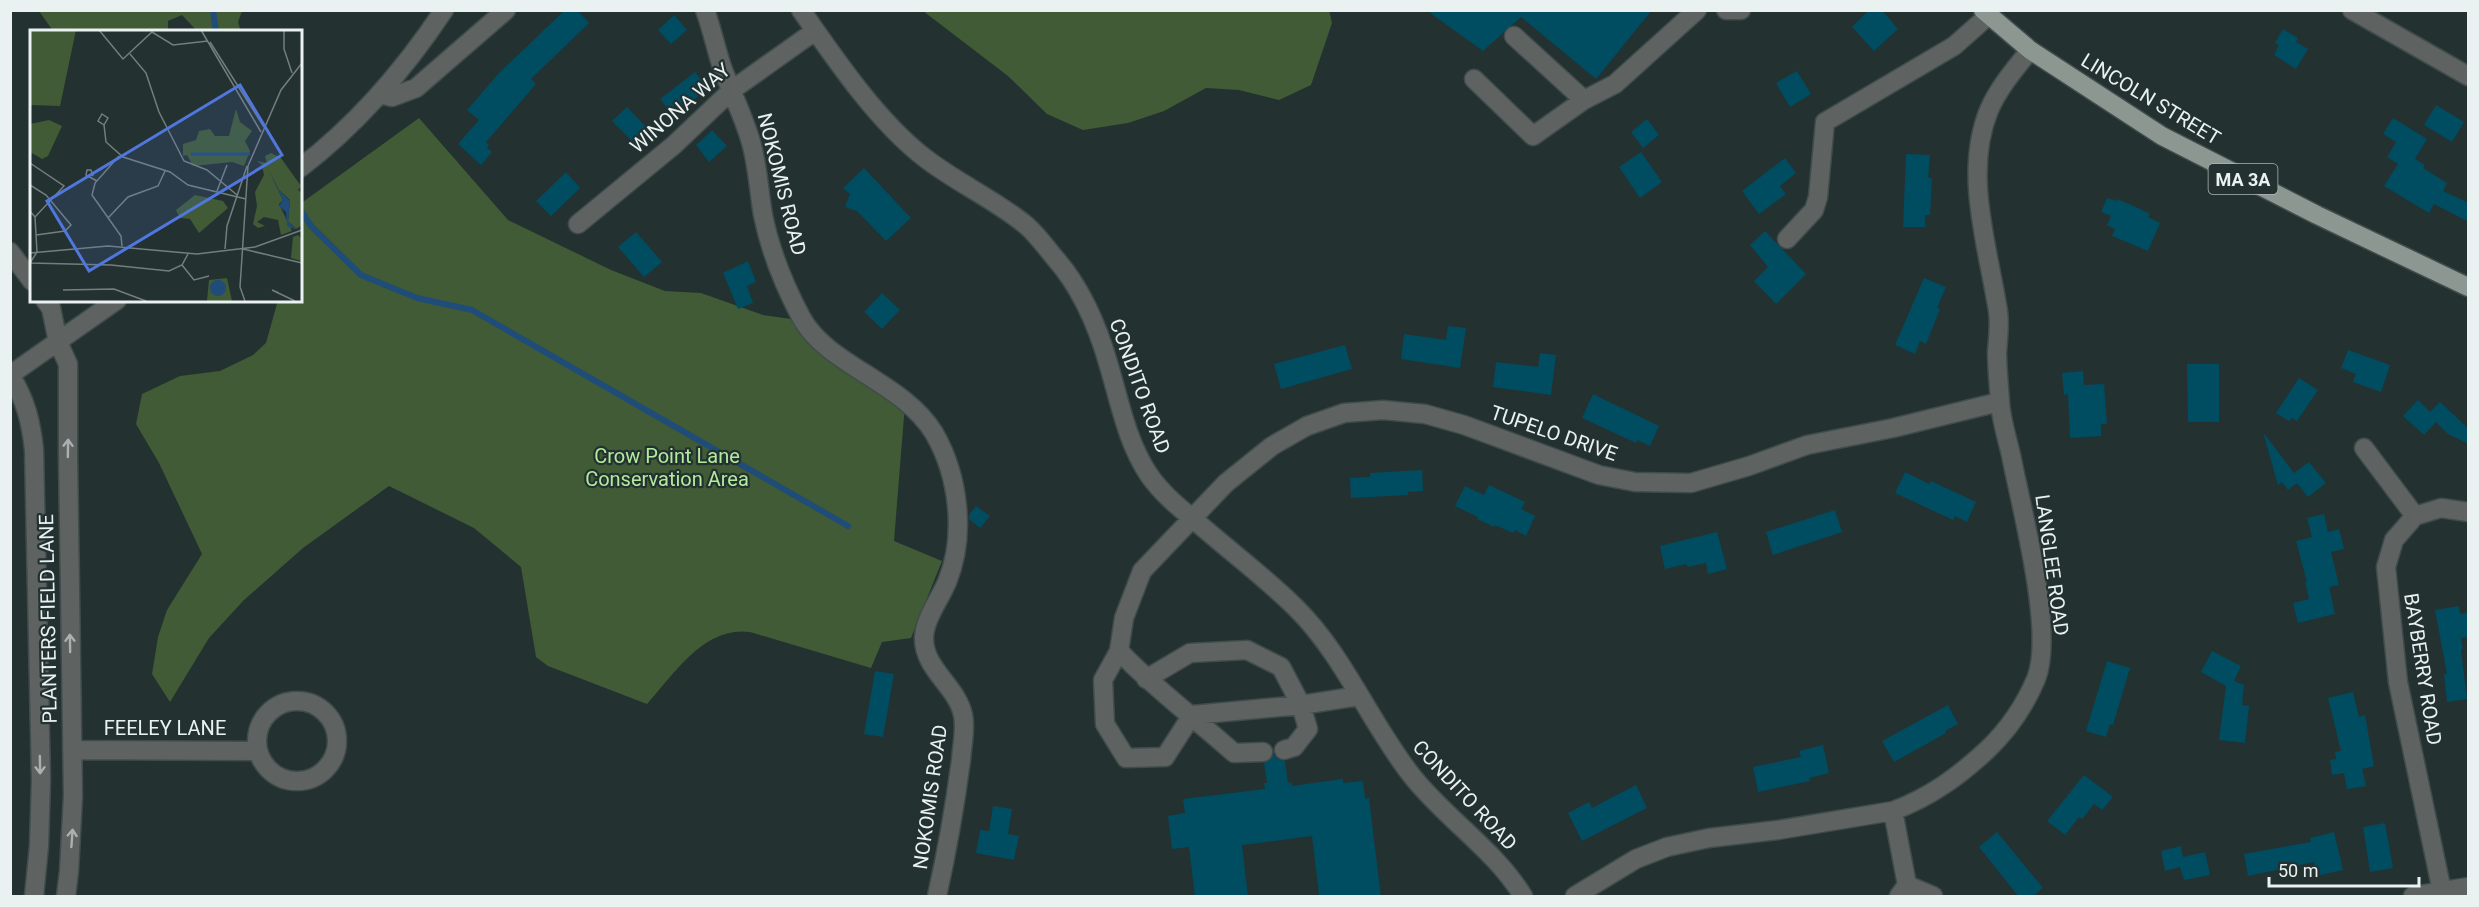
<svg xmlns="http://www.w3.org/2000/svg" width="2479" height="907" viewBox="0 0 2479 907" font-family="Roboto,sans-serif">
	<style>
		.green { fill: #405b35 }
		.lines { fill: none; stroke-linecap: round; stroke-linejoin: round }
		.stream { stroke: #1f4c79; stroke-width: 6 }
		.building { fill: #004c60 }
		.minor-casing { stroke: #404c4c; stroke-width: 21 }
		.major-casing { stroke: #404c4c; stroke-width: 21 }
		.minor { stroke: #5e6361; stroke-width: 18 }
		.major { stroke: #8c9792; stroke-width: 18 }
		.oneway { stroke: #aab1b0 }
		.labels { text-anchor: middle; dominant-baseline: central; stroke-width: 4.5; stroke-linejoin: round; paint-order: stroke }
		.shield { fill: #243131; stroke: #aeb7b7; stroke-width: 1.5 }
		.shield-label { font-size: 18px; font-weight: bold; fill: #e9f1f1 }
		.street-label { font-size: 20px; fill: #e9f1f1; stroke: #243131 }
		.park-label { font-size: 20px; fill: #b2eb9b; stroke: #243131 }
		.inset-river { fill: none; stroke: #1f4c79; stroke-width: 3 }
		.inset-road { fill: none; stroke: #737e7e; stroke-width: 1.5 }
		.view { fill: #5077de; fill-opacity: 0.15; stroke: #5077de; stroke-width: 3 }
		.inset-edge { fill: none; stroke: #e9f1f1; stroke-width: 3 }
	</style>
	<rect width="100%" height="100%" fill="#243131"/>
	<path class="green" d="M1329 10 1332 23 1311 85 1279 100 1239 90 1206 88 1164 111 1128 123 1083 130 1047 114 1008 76 923 11Z
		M39 11H242L238 22 241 32 197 31 182 15 168 21V31H53Z
		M419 118 508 220 611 270 665 291 701 293 763 315 791 319 905 404 894 541 942 561 911 638 882 642 871 668 750 632C704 626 674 674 647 704L548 666 536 657 521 567 474 528 389 486 303 548 244 600 209 638 170 702 152 674 158 637 167 610 202 554 159 463 136 424 142 394 180 376 220 371 253 355 266 343 278 300H300V204Z"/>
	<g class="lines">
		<path class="stream" d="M213 10 216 32
			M300 209 311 226 361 275 417 298 472 310 848 526"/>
	</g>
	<path class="building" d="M565 10H577L589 23 531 79 536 84 486 142 489 145 487 148 492 152 481 165 458 144 479 120 467 110 499 73Z
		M1426 10H1652L1596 79 1521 17 1483 51Z
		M1869 10H1882L1898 29 1874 51 1852 27Z
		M674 15 687 30 671 44 658 30Z
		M2283 29 2298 38 2296 42 2308 49 2296 69 2274 55 2279 45 2275 43Z
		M1797 71 1811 94 1790 107 1776 83Z
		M695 72 708 89 673 115 660 99Z
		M2436 105 2464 122 2452 142 2424 125Z
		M627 107 650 131 636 145 612 121Z
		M2393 118 2427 139 2415 159 2425 165 2423 168 2447 183 2443 191 2469 203V222L2434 204 2429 213 2384 186 2398 164 2387 157 2396 142 2383 134Z
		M1647 119 1659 135 1643 148 1631 132Z
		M712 130 727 146 709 162 696 145Z
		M1641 152 1662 182 1640 198 1619 167Z
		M1906 154 1930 155 1928 178H1932L1930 215H1925V227H1903Z
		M1785 158 1796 173 1780 186 1786 194 1759 214 1742 191Z
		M864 168 911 218 886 241 857 211 845 207 850 194 843 188Z
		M566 172 580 188 551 216 536 201Z
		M2107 198 2116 201 2117 199 2136 207 2150 214 2148 217 2160 223 2148 251 2112 236 2115 229 2107 225 2111 216 2101 212Z
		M1765 231 1806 274 1776 304 1754 281 1768 267 1750 245Z
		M636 232 662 262 644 277 618 247Z
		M748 261 756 282 747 286 753 303 738 309 723 273Z
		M1924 278 1946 287 1937 308 1940 309 1926 344 1920 341 1915 354 1895 345Z
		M882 293 900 310 882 329 864 312Z
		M1448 326 1466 328 1460 368 1401 359 1404 334 1446 340Z
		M1345 345 1352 369 1281 389 1274 364Z
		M2348 350 2390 365 2381 392 2353 382 2356 374 2341 368Z
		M1540 353 1556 355 1551 395 1493 387 1496 362 1538 367Z
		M2187 364H2219V422H2188Z
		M2083 371 2084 385 2104 384 2107 424H2101V436L2070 438 2068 394 2064 395 2062 373Z
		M2299 378 2318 390 2297 421 2292 418 2289 421 2276 413Z
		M1593 394 1659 426 1650 446 1638 440 1636 443 1582 418Z
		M2418 400 2430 412 2440 402 2469 429V444L2448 434 2436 422 2424 435 2403 416Z
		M2263 432 2294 473 2309 462 2326 483 2308 497 2297 483 2288 490 2282 482 2278 485Z
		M1422 470 1423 491 1408 492V495L1351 498 1350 478 1370 477V473Z
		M1905 472 1929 484 1931 481 1976 502 1967 522 1955 516 1953 520 1895 493Z
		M1489 485 1525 502 1521 509 1535 516 1526 536 1515 530 1513 533 1495 525 1494 527 1477 519 1478 517 1455 506 1465 486 1484 495Z
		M976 506 990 516 980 528 969 519V515Z
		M1835 510 1842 532 1773 555 1766 532Z
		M2324 514 2328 532 2339 529 2344 549 2331 552 2339 585 2329 587 2335 614 2298 623 2293 603 2309 599 2305 582H2307L2296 541 2312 537 2307 518Z
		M1717 532 1727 569 1708 574 1706 563 1688 567 1686 564 1665 569 1660 546Z
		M2459 606 2460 614 2469 612V637L2461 638 2463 649H2461L2467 699 2447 702 2444 674H2447L2435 610Z
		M2212 651 2241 666 2234 681 2244 685 2242 705 2249 706 2245 743 2219 740 2226 686 2201 672Z
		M2107 661 2130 668 2113 725 2110 724 2106 737 2086 731Z
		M875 671 894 674 883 737 864 734Z
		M2353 692 2359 717 2365 715 2374 766 2362 769 2366 786 2347 789 2344 773 2332 775 2330 760 2336 759 2335 752 2341 751 2328 698Z
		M1948 705 1958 724 1945 731 1946 733 1894 762 1882 741Z
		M1823 745 1829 773 1809 778 1810 781 1758 792 1753 767 1801 757 1799 751Z
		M1274 754 1277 759 1285 761 1288 783 1291 782 1292 786 1343 779V783L1363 781 1365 799 1369 798 1381 897 1319 895 1312 836 1242 845 1248 897H1195L1189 847 1172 849 1168 816 1185 813 1183 799 1265 789 1264 783H1267L1264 763 1269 761Z
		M2084 775 2113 797 2102 810 2094 804 2082 819 2079 817 2065 835 2047 821Z
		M1636 785 1647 808 1582 841 1568 813 1589 802 1592 808Z
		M993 806 1012 809 1008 834 1019 836 1014 860 976 853 980 830 989 831Z
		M2385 823 2393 868 2370 872 2363 827Z
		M1997 832 2043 888 2032 897H2019L1979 847Z
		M2334 832 2343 870 2317 876 2314 862 2248 876 2244 854 2311 842 2310 838Z
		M2181 846 2183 857 2205 852 2210 875 2184 880 2180 867 2165 871 2161 851Z"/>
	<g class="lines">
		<defs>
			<path id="minor" d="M705 10C712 29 716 49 722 67 732 94 745 119 752 146 758 169 759 192 763 215 770 250 784 285 801 317 826 365 903 382 934 433 959 476 966 536 947 582 940 599 925 618 924 637 923 669 957 686 963 715 966 729 962 745 961 760 955 805 947 851 937 896
				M801 10C835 59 878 122 925 158 957 183 996 200 1027 226 1037 235 1046 247 1054 257 1081 287 1098 327 1109 366 1120 403 1127 442 1149 475 1163 495 1181 509 1199 524 1231 552 1266 578 1296 608 1343 654 1371 724 1412 776 1446 819 1494 849 1523 896
				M1726 10H1741
				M2352 10 2468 76
				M1514 36 1584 100 1615 84 1697 10
				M1474 79 1533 136 1584 100
				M381 94 392 97 416 88 506 10
				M300 168C358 124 404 70 444 10
				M578 224 674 145 732 90 815 31
				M1787 239 1814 210 1818 197 1825 122 1954 46 1989 15
				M10 252 32 281
				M45 300 51 308 58 342 68 364V455L73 796 69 871 66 896
				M2364 448 2415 516
				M1119 651C1154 688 1196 719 1234 753L1263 752
				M1146 679 1190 653 1247 650 1281 667 1301 705 1308 729 1294 747 1284 750
				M1359 696 1301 705 1192 715 1165 757 1126 758 1105 724 1103 680 1119 651 1124 618 1142 571 1226 483 1272 446 1307 426 1344 413 1383 410 1425 414 1464 425 1599 475 1635 482 1691 483 1749 466 1807 445 1893 428 1999 402
				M257 741a40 40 0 1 1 80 0a40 40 0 1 1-80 0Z
				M72 750 257 751
				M1893 811 1907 885 1899 896
				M1907 885 1933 896
				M34 896 39 846 41 780 34 450C31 422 26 400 10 375L117 300
				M1575 896 1636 859 1667 847 1709 838 1778 830 1893 811C1930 797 1958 777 1987 750 2007 731 2025 705 2036 679 2055 633 2021 507 2011 455 2007 438 2001 419 2000 402 1999 386 1997 368 1997 352 1998 339 2000 324 1998 311 1988 247 1963 173 1989 110 1999 87 2015 69 2030 50
				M2413 896 2468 887
				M2443 896 2398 682 2386 567 2394 540 2415 516 2441 508 2468 512"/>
			<path id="major" d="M1983 10 2030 50 2162 136 2317 215 2468 287"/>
		</defs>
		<use href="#minor" class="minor-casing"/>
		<use href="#major" class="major-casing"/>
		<use href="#minor" class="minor"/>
		<use href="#major" class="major"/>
	</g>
	<defs><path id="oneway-shaft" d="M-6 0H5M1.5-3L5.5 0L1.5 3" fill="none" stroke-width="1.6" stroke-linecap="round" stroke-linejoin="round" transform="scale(1.5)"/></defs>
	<g class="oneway">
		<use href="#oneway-shaft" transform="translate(68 448) rotate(-89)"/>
		<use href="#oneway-shaft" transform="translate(70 643) rotate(-91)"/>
		<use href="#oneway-shaft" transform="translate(40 765) rotate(89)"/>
		<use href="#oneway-shaft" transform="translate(72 838) rotate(-86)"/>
	</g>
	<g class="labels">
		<rect class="shield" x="2208.5" y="164" width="69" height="30" rx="4.5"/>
		<g class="shield-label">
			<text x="2243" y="179">MA 3A</text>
		</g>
		<g class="street-label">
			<text transform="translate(2151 99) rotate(31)">LINCOLN STREET</text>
			<text transform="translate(680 108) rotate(-41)">WINONA WAY</text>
			<text transform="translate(782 184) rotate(76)">NOKOMIS ROAD</text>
			<text transform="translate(1140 386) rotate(70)">CONDITO ROAD</text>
			<text transform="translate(1554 433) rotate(19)">TUPELO DRIVE</text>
			<text transform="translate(2052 565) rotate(82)">LANGLEE ROAD</text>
			<text transform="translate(48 619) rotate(-91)">PLANTERS FIELD LANE</text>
			<text transform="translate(2423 669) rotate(81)">BAYBERRY ROAD</text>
			<text x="165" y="728">FEELEY LANE</text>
			<text transform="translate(1465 795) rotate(47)">CONDITO ROAD</text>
			<text transform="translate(930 797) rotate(-82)">NOKOMIS ROAD</text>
		</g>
		<g class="park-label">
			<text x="667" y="456">Crow Point Lane<tspan x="667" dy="23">Conservation Area</tspan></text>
		</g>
	</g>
	<g transform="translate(30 30)">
		<rect width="272" height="272" fill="#243131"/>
		<path d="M0 0H46L30 76 0 75ZM206 79 210 92 222 101 215 111 220 121 214 136 202 132 163 136 157 125 153 126V114L166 110 169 101 180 99 185 106H199ZM19 90 32 96 18 126 12 129 0 122V94ZM241 123 251 128 271 156 268 160 271 162V196L266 199 258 191 260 170 249 160 239 141 253 170 249 174 262 201 251 205 248 190 234 187 227 192 235 196 228 198 223 194 227 176 225 162 234 145 232 135 227 131 237 133 235 126ZM165 165 193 171 198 178 169 203 160 189 150 188 146 180ZM268 205 271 208V231L261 228 263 207ZM197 248 202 271H177L179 250Z" fill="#405b35"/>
		<path d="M238 138 249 160 260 171 258 191 266 200 257 196 256 182 249 176 253 170ZM180 258a8 8 0 1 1 16 0a8 8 0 1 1-16 0Z" fill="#1f4c79"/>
		<path class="inset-river" d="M161 124H220"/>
		<path class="inset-road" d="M69 0 93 29 122 2 143 15 178 11M171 0 231 102M254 0V19L262 43M180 12 234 97M100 24 116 43 129 82 154 131 177 140 207 165M74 95 78 88 72 84 68 91 74 95 76 112 93 127 140 142 158 155 216 169M89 126 65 153 62 165 91 206 92 216M0 133 34 156 5 187M63 146 61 140H57L56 145 67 151M0 155 16 165 41 195 35 201 6 205M187 161 197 135M0 181 5 187 7 222 0 233M78 188 98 167 128 156 135 141M195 219 197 196 217 136M213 219 272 233M0 223 78 216 167 224 225 217 272 200M0 233 81 235 139 241 152 235 158 224M152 235 164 250 179 246M0 239V266M33 260 84 259 116 271M249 263 242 260 265 271M215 271 210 257 218 136 251 60 272 33"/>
		<path class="view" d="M210 55 252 125 59 241 17 171Z"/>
		<rect width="272" height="272" class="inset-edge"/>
	</g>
	<rect width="2479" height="907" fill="none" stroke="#e9f1f1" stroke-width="24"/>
	<path d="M2269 877v9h150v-9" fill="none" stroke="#e9f1f1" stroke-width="3"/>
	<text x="2278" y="877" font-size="18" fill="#e9f1f1" stroke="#243131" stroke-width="4.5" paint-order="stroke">50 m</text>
</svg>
